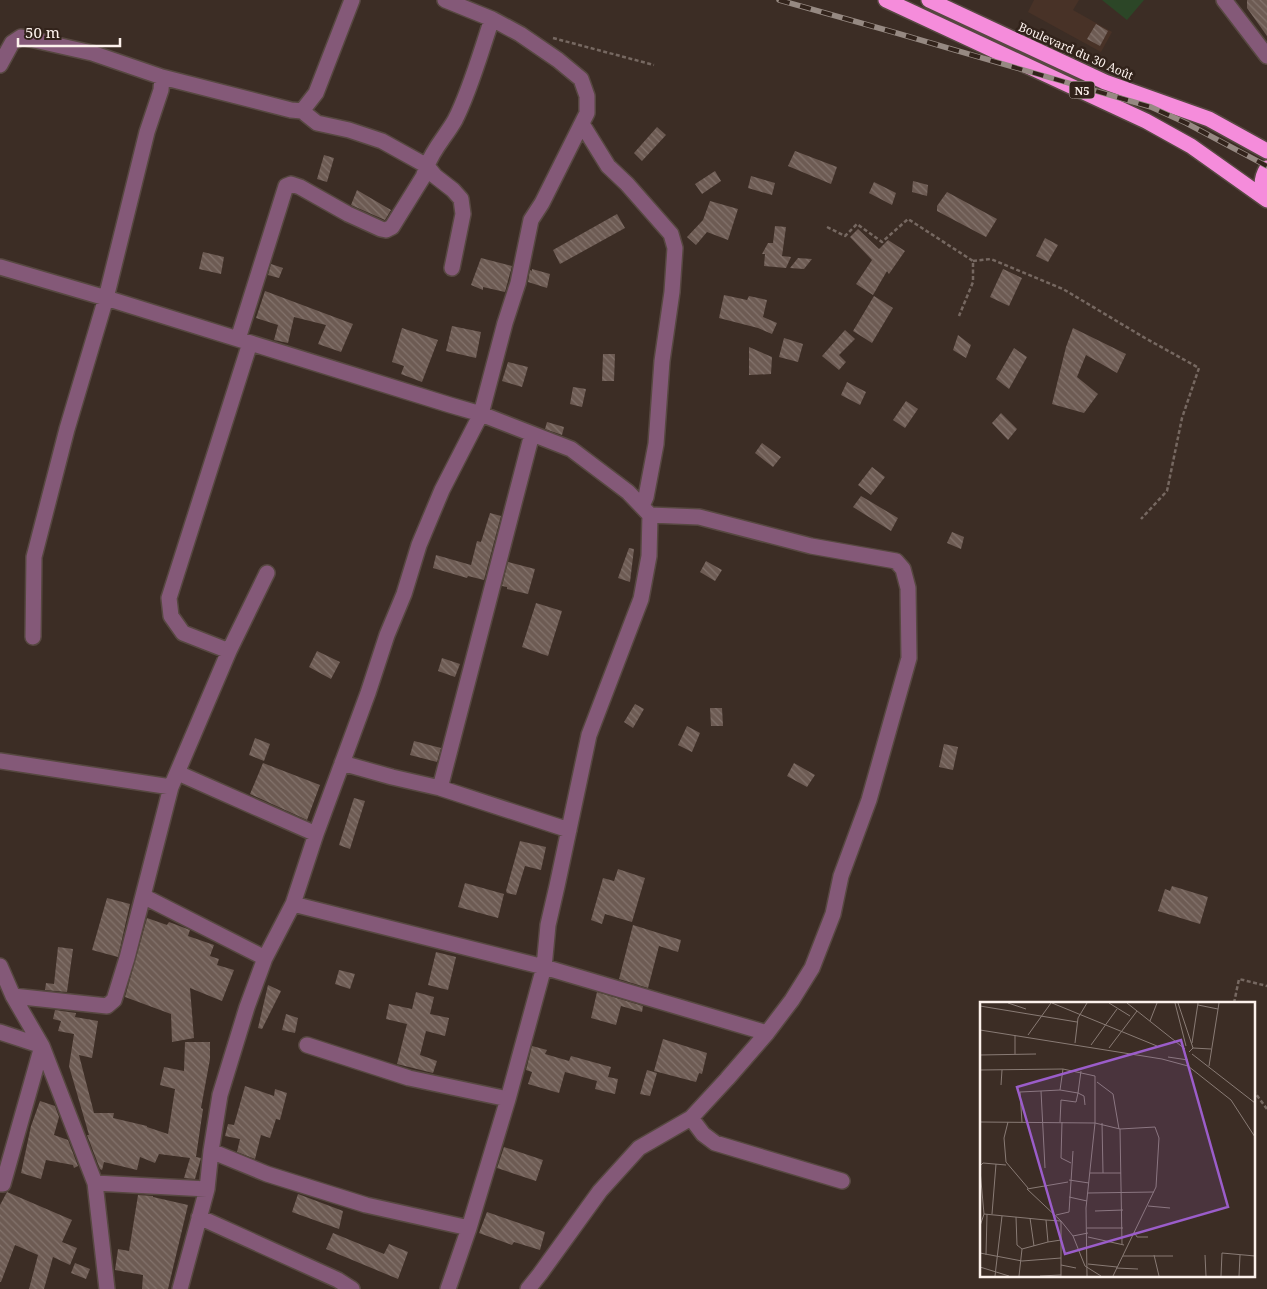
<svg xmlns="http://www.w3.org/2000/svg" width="1267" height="1289" viewBox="0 0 1267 1289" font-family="'Noto Serif',serif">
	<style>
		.built { fill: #483227 }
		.pitch { fill: #2c4627 }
		.building { fill: url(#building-back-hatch) }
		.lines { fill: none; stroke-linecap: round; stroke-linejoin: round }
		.minor-casing { stroke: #574841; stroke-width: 18 }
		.highway-casing { stroke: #574841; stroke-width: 18 }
		.path { stroke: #766861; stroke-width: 2.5; stroke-dasharray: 4 2.5; stroke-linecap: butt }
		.minor { stroke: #845978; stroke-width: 15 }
		.highway { stroke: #f58cdb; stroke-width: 15 }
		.rail-casing { stroke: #968982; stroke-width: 5.5 }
		.rail { stroke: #32231b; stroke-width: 4; stroke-dasharray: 11; stroke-linecap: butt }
		.labels { text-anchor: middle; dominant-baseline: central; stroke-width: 5; stroke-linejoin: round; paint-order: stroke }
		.shield { fill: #32231b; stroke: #bfb3ad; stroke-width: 1 }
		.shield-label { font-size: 11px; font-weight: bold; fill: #fcf1ec }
		.street-label { font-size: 12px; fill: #fcf1ec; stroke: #32231b }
		.inset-road { fill: none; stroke: #897b75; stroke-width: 1 }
		.view { fill: #9b5dca; fill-opacity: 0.15; stroke: #9b5dca; stroke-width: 2.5 }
		.inset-edge { fill: none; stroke: #fcf1ec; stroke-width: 2.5 }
	</style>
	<defs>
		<pattern id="building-back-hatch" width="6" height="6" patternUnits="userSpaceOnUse" patternTransform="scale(1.25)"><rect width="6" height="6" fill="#6d5b53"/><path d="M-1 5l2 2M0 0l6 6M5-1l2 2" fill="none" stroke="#83736c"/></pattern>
	</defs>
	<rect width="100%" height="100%" fill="#3c2d25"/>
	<path class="built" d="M1034 0H1079L1073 10 1112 32 1101 52 1028 12Z"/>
	<path class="pitch" d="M1102 0H1144L1127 20Z"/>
	<path class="building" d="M1247 0H1267V36L1247 8Z
		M1096 24 1108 31 1100 46 1087 39Z
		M657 127 666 135 642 161 634 153Z
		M795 151 837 167 831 184 788 166Z
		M324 155 334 158 327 182 317 179Z
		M715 171 721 181 702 194 695 184Z
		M751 176 775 183 772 195 748 188Z
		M913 181 928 185 927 196 912 192Z
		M874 182 896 193 892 205 869 193Z
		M357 190 391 210 385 220 351 205Z
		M947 192 997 219 986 237 937 211V206Z
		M710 201 738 209 728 240 707 232 696 245 687 237 703 220Z
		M617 214 625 228 560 264 553 250Z
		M775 226 786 227 782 256 791 257 786 268 764 266 765 254H762L768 243H773Z
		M858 229 879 249 888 240 905 251 889 274 887 271 873 295 856 284 872 260 850 237Z
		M1045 238 1058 245 1048 262 1036 256Z
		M203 252 224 257 221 274 199 269Z
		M481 258 512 266 505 292 483 287V290L471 285Z
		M798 258 812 259 804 269 790 268Z
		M271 264 283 268 279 278 268 275Z
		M532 269 550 274 547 288 528 282 530 270 532 271Z
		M1003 269 1022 278 1009 306 990 297Z
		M265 291 353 324 341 352 318 344 326 325 294 317 288 343 274 340 278 325 256 318Z
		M724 295 747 300 749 296 767 300 763 317 777 323 772 334 758 328 719 318Z
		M874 296 893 308 872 343 853 331Z
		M452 326 481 332 476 358 446 351Z
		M402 328 438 340 422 382 401 374 404 366 392 362Z
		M1073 328 1126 354 1117 373 1086 355 1077 377 1098 394 1084 413 1052 404 1066 347Z
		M845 330 855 339 839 355 846 362 839 370 822 356Z
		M958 335 971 345 966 358 953 350Z
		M784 338 803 344 798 362 779 357Z
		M749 347 772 357 771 374 749 375Z
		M1014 348 1027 357 1009 389 996 379Z
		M603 354H615L614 381H602Z
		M508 362 528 367 522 387 502 381Z
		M847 382 866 392 860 405 841 395Z
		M573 387 586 389 582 407 570 404Z
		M906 401 918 409 905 428 893 420Z
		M1001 413 1017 429 1008 440 992 423Z
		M547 422 564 427 562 435 545 429Z
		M762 443 781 457 773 467 755 453Z
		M872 467 885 477 871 495 858 485Z
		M861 496 898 518 891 531 853 507Z
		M490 513 501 516 484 580 468 576 467 578 433 568 436 555 471 565 477 541 481 542Z
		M952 532 964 537 961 549 947 543Z
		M629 548 634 549 630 582 618 578Z
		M706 561 722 570 715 581 700 572Z
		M508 562 535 569 528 594 507 589V587L502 586Z
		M536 603 562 611 548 656 522 647Z
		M317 651 340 662 331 679 309 667Z
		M442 658 460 664 455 677 438 671Z
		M635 704 644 709 633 728 624 722Z
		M710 708H722L723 726H711Z
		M687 726 700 733 692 752 678 745Z
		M255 738 270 744 264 761 249 755Z
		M414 741 441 748 437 762 410 755Z
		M944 744 958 747 953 770 939 767Z
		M263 763 320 785 307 820 250 794Z
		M794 763 815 775 807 787 787 776Z
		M354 798 365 801 350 849 339 845Z
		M520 841 546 847 541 870 525 866 516 895 507 893 506 891Z
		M618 869 645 878 632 922 605 914 602 924 591 920 603 878 614 881Z
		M465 883 504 894 498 918 458 907Z
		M1172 886 1208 897 1200 924 1158 911 1165 889 1170 891Z
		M107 898 130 904 118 957 92 950Z
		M147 918 167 925 169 922 190 930 188 936 214 945 210 956 219 959 217 965 234 970 222 1001 190 988 194 1038 172 1042 171 1014 125 997Z
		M633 925 681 940 678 952 659 946 648 988 619 979Z
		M58 947 73 949 67 992 45 990 46 983 54 984Z
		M436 952 456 957 448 990 428 985Z
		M339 970 355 974 350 989 335 984Z
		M268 985 281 991 262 1029 258 1028Z
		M416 992 434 997 430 1014 449 1018 445 1036 426 1031 420 1055 437 1061 433 1073 397 1064 407 1024 386 1019 389 1004 412 1009Z
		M597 992 643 1006 642 1012 621 1006 616 1025 591 1018Z
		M55 1010 76 1013 75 1017 98 1021 92 1058 79 1055 94 1113H114L113 1118 147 1126V1127L168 1134 175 1089 160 1085 164 1067 184 1071 185 1042H210V1059L201 1108 203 1109 196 1157 201 1158 195 1179 184 1178 190 1158 159 1154 155 1163 140 1157 137 1170 104 1162 102 1170 100 1169 87 1135H89L69 1066 74 1034 58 1031 61 1021 53 1019Z
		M286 1014 298 1018 295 1033 282 1030Z
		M663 1039 707 1053 702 1074 699 1073 696 1082 654 1071Z
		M532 1046 547 1050 545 1054 569 1061 571 1056 611 1067 608 1077 618 1079 615 1094 595 1089 597 1081 565 1072 559 1093 528 1084 532 1072 526 1070Z
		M647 1070 657 1073 650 1096 640 1094Z
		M245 1086 274 1096 275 1089 287 1093 280 1120 276 1119 270 1138 261 1135 255 1159 237 1152 240 1139 225 1136 228 1124 234 1125Z
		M40 1101 55 1106 59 1117 54 1135 68 1140 78 1166 74 1168 73 1165 46 1160 41 1179 21 1173 31 1126Z
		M504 1147 543 1160 536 1181 497 1168Z
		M7 1192 72 1220 62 1242 77 1248 70 1265 53 1257 44 1289H29L38 1255 15 1245 1 1282H0V1205Z
		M298 1194 343 1211 339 1229 292 1212Z
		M138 1195 153 1196V1197L188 1205 168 1289H142L143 1275 115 1270 118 1249 129 1251Z
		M487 1212 545 1232 540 1250 514 1242 512 1245 479 1233Z
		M333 1233 384 1254 389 1244 408 1252 398 1279 326 1249Z
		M75 1263 90 1269 86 1279 71 1273Z"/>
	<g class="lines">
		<defs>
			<path id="minor" d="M1224 0 1267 56
				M0 65 12 43 21 37 92 53 162 77
				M582 124 608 166 627 184 671 234 675 248 672 292 662 361 656 444 646 497 642 506
				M0 267 106 298 450 405 481 414 571 449 628 492 650 515 699 517 811 546 896 561 903 569 908 588 909 658 869 800 841 876 833 914 812 968 792 1000 767 1033 727 1079 691 1118 639 1148 600 1191 540 1274 528 1289
				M452 268 463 214 461 199 453 190 435 176 427 166C433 149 446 136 455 120 470 91 481 51 492 19
				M238 339 286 186 291 184 300 187 348 214 381 229 386 230 392 227 423 177 427 166 382 141 349 130 317 123 302 111
				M33 637 34 557 67 429 106 298 147 132 161 90 162 77 291 110 302 111 316 93 352 0
				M229 651 183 633 171 616 169 598 250 343
				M0 761 171 787
				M342 763 392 777 440 788 569 830
				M178 773 316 834
				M440 788 532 434
				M143 896 265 958
				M293 904 544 967 767 1033
				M0 966 13 996 42 1046 3 1184H0
				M13 996 107 1006 114 1000 127 958 171 787 229 651 267 573
				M0 1032 42 1046 95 1183 107 1289
				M307 1045 409 1078 508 1099
				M691 1118 703 1134 715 1143 842 1181
				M211 1151 267 1174 366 1205 469 1228
				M95 1183 207 1189
				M199 1217 338 1280 352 1289
				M180 1289 207 1189 211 1151 220 1095 247 1007 265 958 293 904 316 834 368 693 387 635 404 594 419 545 442 490 481 414 505 323 518 283 531 220 542 203 587 113V96L581 79 558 60 520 34 492 19 445 0
				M448 1289 469 1228 508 1099 544 967 548 925 557 886 589 735 641 599 649 556 650 515"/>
			<path id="highway" d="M886 0 1146 121 1191 146 1267 200
				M929 0 1105 82 1209 119 1267 151
				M1267 168C1261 178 1260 188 1267 199"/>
		</defs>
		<use href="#minor" class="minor-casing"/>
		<use href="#highway" class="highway-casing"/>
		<path class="path" d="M553 38 654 65
			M827 227 845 236 857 224 882 242 908 219 973 261V282L959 316
			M973 261 991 259 1063 289 1145 338 1199 368 1182 418 1167 491 1141 519
			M1234 1003 1239 979 1267 986
			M1253 1090 1267 1109"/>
		<use href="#minor" class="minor"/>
		<use href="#highway" class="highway"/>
		<defs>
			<path id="rail" d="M779 0 893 32 1151 107 1186 123 1267 166"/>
		</defs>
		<use href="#rail" class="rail-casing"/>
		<use href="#rail" class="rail"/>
	</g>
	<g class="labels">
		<rect class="shield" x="1069.5" y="81.5" width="25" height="17" rx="4"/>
		<g class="shield-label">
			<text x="1082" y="90">N5</text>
		</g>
		<g class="street-label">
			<text transform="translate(1076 51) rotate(24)">Boulevard du 30 Août</text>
		</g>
	</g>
	<g transform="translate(980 1002)">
		<rect width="275" height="275" fill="#3c2d25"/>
		<path class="inset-road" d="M28 1 46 7M72 1 177 44M129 1 150 14M147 1 205 47M195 1 206 44M198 1 213 46 209 50M218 3 238 7M0 4 97 20M170 19 177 1M0 28 182 57 208 64 251 98 275 135M48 33 71 1M95 41 98 16 107 1M212 41 218 1M111 43 137 7M129 46 157 9M213 46 231 47M35 52V33M212 52 275 101M0 53 56 52M188 55 208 58M229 64 239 1M0 68 83 67M101 69 98 91 104 94 105 103M117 80 133 92 139 127M21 83 22 68M80 88 98 91 96 100 81 98 80 120M0 120 115 121 140 127 175 125 179 136 176 185 133 274M28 120 24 136 26 160 48 186M42 120 40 90 61 89M82 120 81 156 91 161M122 121 123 171M140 127 142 242M0 164 3 161 26 163M65 166 61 89 80 88 83 67 115 74V121L106 206 107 274M0 168 4 212 0 224M110 171H141M89 178 109 181M108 191 174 190M89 195 107 199M168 204 190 206M115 209 143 208M4 212 66 218 68 240 81 238V219L47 187 88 180M12 212 16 162M76 213 89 210 93 149M36 215 37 243 42 247 39 274M50 216 54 244M66 218 81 219 93 234 105 264 121 274M107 226H143M154 230 157 235H168M93 234 108 231M108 235 144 243M42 247 68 240M0 251 42 259 81 256M6 253 7 212M174 253 179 274M225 253 226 274M143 254H193M108 262 137 265M81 263 96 266M0 265 29 274M136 266 158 267M15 274 22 214M60 274 81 273M81 274V238M241 274 242 251 275 254M259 274 260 253"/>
		<path class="view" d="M201 38 248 205 85 252 37 85Z"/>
		<rect width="275" height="275" class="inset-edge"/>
	</g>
	<path d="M18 38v8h102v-8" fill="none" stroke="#fcf1ec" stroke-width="2.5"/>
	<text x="25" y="38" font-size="15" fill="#fcf1ec" stroke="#32231b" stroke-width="4" paint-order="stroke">50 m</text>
</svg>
